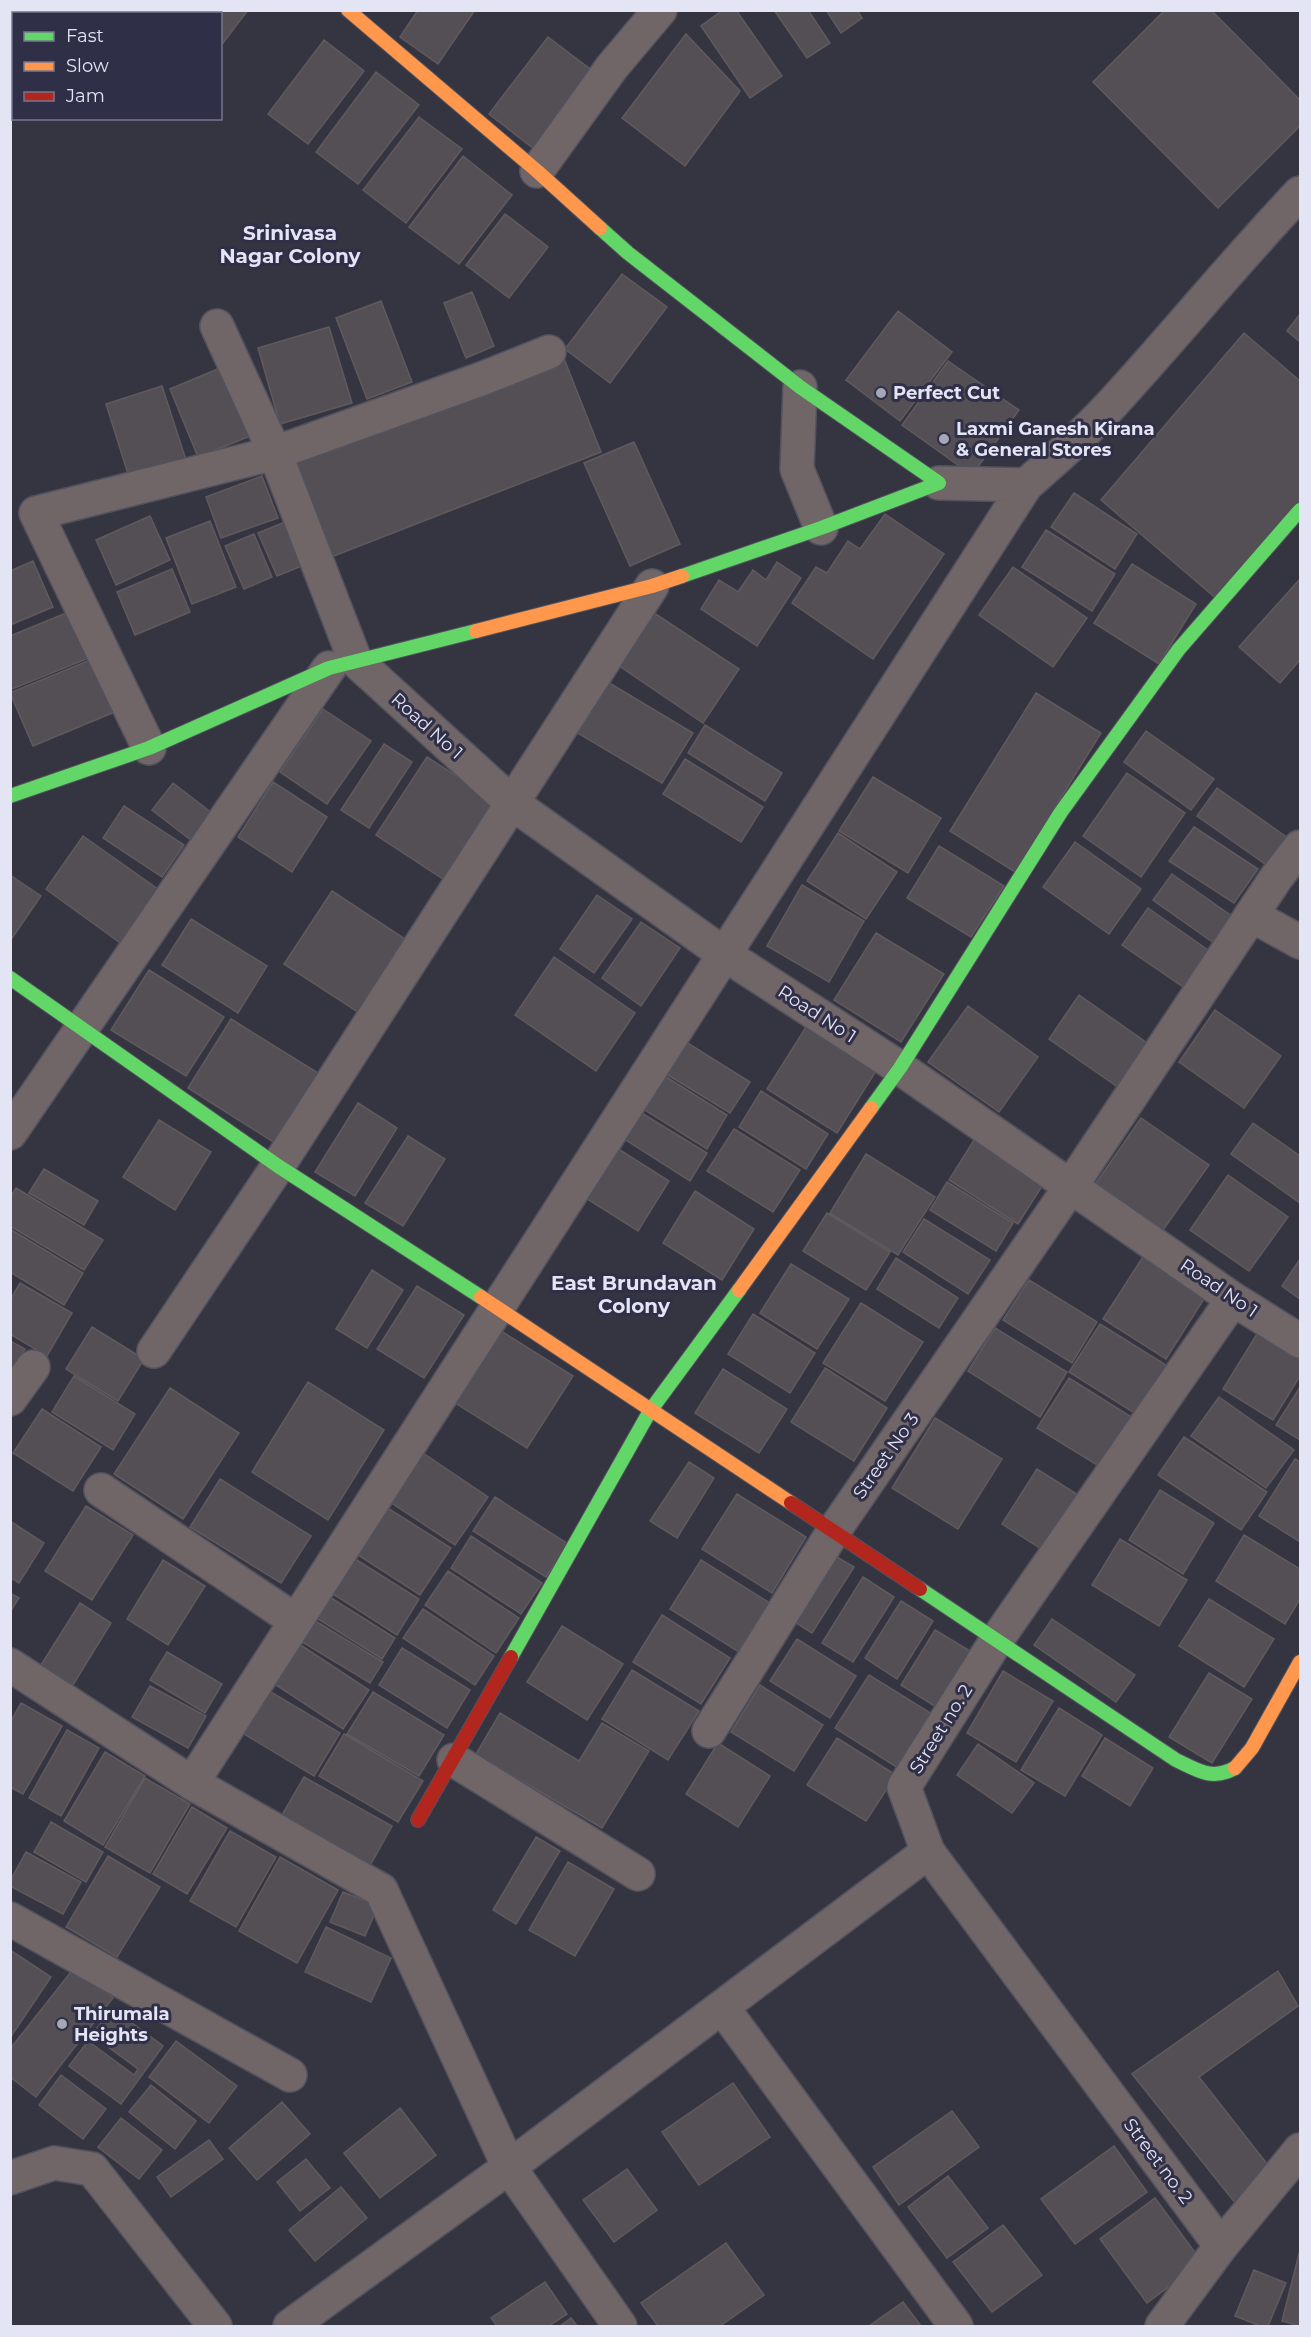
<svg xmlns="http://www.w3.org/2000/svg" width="1311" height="2337" viewBox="0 0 1311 2337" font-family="Montserrat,sans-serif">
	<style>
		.building { fill: #534f54; stroke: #605a5e; stroke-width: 1.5 }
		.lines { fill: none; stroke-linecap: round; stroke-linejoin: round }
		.street-casing { stroke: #52525e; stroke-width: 36 }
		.fast-casing { stroke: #52525e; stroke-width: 16 }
		.slow-casing { stroke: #52525e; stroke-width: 16 }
		.jam-casing { stroke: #52525e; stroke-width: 16 }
		.street { stroke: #706567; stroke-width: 33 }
		.fast { stroke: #63d668; stroke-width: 14 }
		.slow { stroke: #ff974d; stroke-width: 14 }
		.jam { stroke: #b3261e; stroke-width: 14 }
		.poi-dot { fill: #a6a7b6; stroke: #2f2f48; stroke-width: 2 }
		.labels { text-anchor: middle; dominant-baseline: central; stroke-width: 6; stroke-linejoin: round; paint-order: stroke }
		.poi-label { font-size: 18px; font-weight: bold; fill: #e3e4f4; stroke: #2f2f48; text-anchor: start }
		.street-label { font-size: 18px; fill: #e3e4f4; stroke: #2f2f48 }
		.neighbourhood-label { font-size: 20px; font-weight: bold; fill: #e3e4f4; stroke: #2f2f48 }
	</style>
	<rect width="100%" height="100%" fill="#353542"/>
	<path class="building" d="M126 10H161L159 14H130Z
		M174 10H248L220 47V14H171Z
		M418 10H475L438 64 400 37Z
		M723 10H736L782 76 750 98 701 26Z
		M774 10H808L830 43 807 58Z
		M826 10H857L862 18 841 33Z
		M1165 10H1211L1300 100V126L1218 208 1093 82Z
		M686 34 740 91 685 166 622 118Z
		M548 37 594 72 534 149 489 114Z
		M324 40 364 71 308 144 268 114Z
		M376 72 419 105 358 184 316 152Z
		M419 117 462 149 406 223 363 190Z
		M463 156 512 195 459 264 409 227Z
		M505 214 548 247 509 298 466 265Z
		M622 274 667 307 610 383 565 349Z
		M472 292 494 346 466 358 444 303Z
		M381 301 412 382 367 399 336 318Z
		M898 311 952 352 900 421 846 380Z
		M1300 314V342L1287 331Z
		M329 327 352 403 280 424 258 348Z
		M1244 333 1300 381V504L1218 600 1101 500Z
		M563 356 601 452 326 559 287 463Z
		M948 361 1019 410 972 475 902 425Z
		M232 363 260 432 198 457 170 389Z
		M162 386 186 460 129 477 106 404Z
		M634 442 680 544 630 566 584 463Z
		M262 476 278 518 221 538 206 497Z
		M1074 493 1137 534 1115 569 1051 527Z
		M885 514 944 554 873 659 792 603 816 567 827 573 848 541 860 549Z
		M150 516 170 560 116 585 96 540Z
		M290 520 309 563 277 576 258 533Z
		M210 521 236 587 192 604 166 538Z
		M1046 530 1115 574 1092 611 1022 567Z
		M254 534 272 577 244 589 225 546Z
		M33 561 53 607 10 625V571Z
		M777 562 801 578 757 646 701 609 719 580 738 592 753 570 766 580Z
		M1132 564 1196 604 1159 664 1094 623Z
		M1013 567 1087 618 1053 667 979 615Z
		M172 569 190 612 135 635 117 592Z
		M1300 579V660L1280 683 1239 647Z
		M71 611 91 657 10 690V636Z
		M651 611 739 669 703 723 615 663Z
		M95 658 117 711 33 746 10 693Z
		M606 681 693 733 662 783 576 732Z
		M1036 693 1101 733 1015 872 950 831Z
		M323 709 371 741 327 804 280 772Z
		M705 725 782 773 765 801 688 753Z
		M1146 731 1214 779 1191 810 1124 762Z
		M384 744 412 762 369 828 341 810Z
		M427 757 500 804 449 883 376 835Z
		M685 759 763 807 741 842 663 794Z
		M1127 773 1185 813 1141 877 1083 836Z
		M873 777 941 818 908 873 839 831Z
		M273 782 327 817 292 872 238 837Z
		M173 783 213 814 192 841 152 810Z
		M1217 788 1288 838 1268 866 1197 816Z
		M124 806 184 845 162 877 103 838Z
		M1194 827 1258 869 1234 903 1169 861Z
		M838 833 897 872 866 919 807 881Z
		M83 836 162 892 123 945 46 889Z
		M1075 842 1141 889 1109 934 1043 887Z
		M939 846 1004 886 971 937 907 898Z
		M1172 874 1236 919 1218 946 1153 900Z
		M10 875 41 896 10 941Z
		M802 885 864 921 829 982 767 946Z
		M332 891 411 943 364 1016 284 964Z
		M597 895 632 919 594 973 560 949Z
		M1148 908 1218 957 1192 993 1122 945Z
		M191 919 267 966 238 1013 162 965Z
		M641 922 680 948 641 1006 602 978Z
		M876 933 944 974 901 1042 834 1000Z
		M554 957 635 1013 596 1071 515 1015Z
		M149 970 224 1017 186 1076 111 1030Z
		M1079 995 1150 1045 1119 1088 1049 1039Z
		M968 1006 1038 1057 999 1112 928 1062Z
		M1215 1010 1281 1056 1244 1108 1179 1062Z
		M231 1019 318 1073 275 1143 188 1088Z
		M806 1027 876 1071 837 1133 767 1089Z
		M678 1037 750 1082 730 1113 658 1069Z
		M660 1073 727 1115 707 1149 640 1107Z
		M761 1091 828 1134 806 1169 739 1127Z
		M358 1103 397 1128 355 1196 315 1172Z
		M635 1109 707 1153 690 1181 618 1135Z
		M1141 1118 1209 1165 1163 1230 1096 1183Z
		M159 1120 211 1152 175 1210 123 1177Z
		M1253 1123 1300 1156V1203L1231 1154Z
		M734 1129 800 1170 773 1212 707 1171Z
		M408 1136 445 1159 403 1226 365 1203Z
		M974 1140 1044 1183 1018 1224 949 1180Z
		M612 1145 669 1181 638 1231 581 1195Z
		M866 1154 935 1197 898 1255 830 1213Z
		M44 1169 98 1201 84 1225 29 1193Z
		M1228 1175 1288 1217 1249 1271 1190 1230Z
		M947 1182 1013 1223 996 1251 930 1210Z
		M16 1188 103 1240 84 1270 10 1226V1198Z
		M695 1191 754 1229 722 1280 663 1243Z
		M827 1213 890 1252 866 1290 803 1251Z
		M924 1219 990 1260 968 1294 903 1252Z
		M10 1229 83 1273 64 1305 10 1272Z
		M1146 1252 1209 1291 1166 1359 1103 1319Z
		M896 1258 958 1298 939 1328 877 1289Z
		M1300 1259V1299L1282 1286Z
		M791 1264 849 1299 817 1349 760 1313Z
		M372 1270 403 1290 367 1348 336 1329Z
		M1029 1280 1097 1322 1072 1363 1003 1320Z
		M20 1283 72 1313 47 1356 10 1334V1300Z
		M417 1286 464 1315 424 1378 377 1349Z
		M861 1303 923 1342 885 1401 823 1363Z
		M753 1314 815 1353 790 1393 728 1354Z
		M1100 1324 1166 1365 1136 1414 1069 1372Z
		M92 1327 144 1359 118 1401 66 1369Z
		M995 1328 1067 1372 1040 1417 968 1371Z
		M498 1329 573 1376 527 1448 452 1401Z
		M1260 1329 1300 1353V1376L1273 1420 1223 1389Z
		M10 1341 25 1349 10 1374Z
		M825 1368 887 1408 854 1461 791 1422Z
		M723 1369 787 1409 759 1453 695 1413Z
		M74 1376 135 1414 113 1450 52 1412Z
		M1069 1378 1133 1418 1102 1468 1037 1428Z
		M308 1382 384 1430 328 1520 252 1472Z
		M1300 1387V1440L1276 1425Z
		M170 1388 239 1433 183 1519 114 1474Z
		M1219 1397 1294 1450 1266 1488 1191 1436Z
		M42 1409 101 1447 73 1491 13 1453Z
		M935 1418 1002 1459 958 1529 892 1488Z
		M1184 1437 1267 1492 1241 1530 1158 1475Z
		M420 1451 488 1497 455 1545 387 1500Z
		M1295 1459 1300 1462V1542L1259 1516Z
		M689 1462 714 1478 677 1538 650 1521Z
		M1037 1469 1086 1500 1051 1555 1002 1524Z
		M220 1479 311 1536 281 1583 190 1527Z
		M1160 1490 1214 1523 1183 1574 1129 1540Z
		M737 1494 806 1537 772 1593 702 1549Z
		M495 1497 568 1544 546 1577 473 1531Z
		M86 1506 133 1535 92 1600 45 1571Z
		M386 1507 451 1548 420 1595 355 1553Z
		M10 1521 44 1543 19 1583 10 1577Z
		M1244 1535 1300 1569V1599L1285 1624 1216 1581Z
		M471 1536 542 1583 521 1614 451 1568Z
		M1120 1539 1187 1580 1159 1626 1092 1585Z
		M825 1550 854 1567 812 1633 784 1615Z
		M352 1557 419 1599 397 1635 330 1592Z
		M163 1560 205 1586 168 1645 127 1619Z
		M701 1560 770 1603 739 1652 670 1609Z
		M448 1571 519 1618 496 1653 425 1605Z
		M863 1577 894 1597 853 1662 822 1643Z
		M10 1593 19 1598 10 1612Z
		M328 1596 395 1638 382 1659 315 1617Z
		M1209 1599 1274 1639 1244 1687 1179 1646Z
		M901 1601 933 1621 897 1679 865 1658Z
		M80 1603 111 1623 73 1685 41 1665Z
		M423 1609 494 1656 475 1685 403 1638Z
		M662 1615 730 1658 701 1704 633 1662Z
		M312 1619 383 1662 370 1683 299 1640Z
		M1052 1619 1135 1675 1116 1702 1034 1645Z
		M562 1626 623 1664 587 1720 527 1682Z
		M935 1630 980 1657 944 1712 901 1685Z
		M797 1639 856 1676 830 1718 770 1681Z
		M296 1642 369 1690 343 1729 270 1681Z
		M402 1648 470 1690 447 1728 379 1685Z
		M167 1652 222 1684 205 1713 150 1680Z
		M632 1670 699 1711 668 1760 602 1719Z
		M1003 1671 1053 1701 1016 1762 967 1733Z
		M1209 1673 1252 1699 1212 1763 1169 1737Z
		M869 1675 940 1719 906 1773 835 1728Z
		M760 1685 823 1725 794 1771 731 1732Z
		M150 1686 206 1716 188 1748 132 1717Z
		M264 1688 340 1733 314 1776 239 1731Z
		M373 1692 444 1735 419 1776 347 1734Z
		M21 1703 62 1726 23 1794 10 1787V1723Z
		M1059 1708 1102 1735 1065 1796 1021 1770Z
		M500 1713 579 1761 602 1723 649 1751 602 1828 476 1754Z
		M67 1730 99 1748 61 1816 29 1798Z
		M344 1734 423 1781 398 1822 319 1776Z
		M837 1738 896 1775 866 1821 807 1785Z
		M1105 1738 1153 1768 1130 1806 1082 1776Z
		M718 1743 770 1776 738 1827 686 1794Z
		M978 1744 1034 1783 1012 1813 957 1775Z
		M105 1752 145 1776 103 1845 64 1821Z
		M304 1777 392 1826 367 1871 278 1822Z
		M145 1778 190 1804 150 1873 105 1847Z
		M192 1807 227 1828 187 1894 153 1874Z
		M51 1822 103 1852 86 1882 34 1852Z
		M230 1831 276 1857 236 1927 190 1901Z
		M536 1837 560 1851 516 1924 493 1910Z
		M26 1852 81 1882 63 1914 10 1886V1881Z
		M108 1856 160 1887 117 1957 66 1927Z
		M280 1857 338 1890 297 1963 239 1931Z
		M568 1862 614 1889 575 1956 529 1930Z
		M343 1892 378 1906 365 1936 330 1922Z
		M326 1927 391 1958 371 2002 305 1972Z
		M10 1950 51 1977 10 2038Z
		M74 1968 113 1998 36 2097 10 2077V2049Z
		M1278 1971 1298 2006 1199 2077 1275 2174 1236 2204 1132 2074Z
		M112 2008 163 2046 121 2104 69 2066 88 2041 134 2075 138 2069 92 2035Z
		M176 2041 237 2086 209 2123 149 2077Z
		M61 2075 106 2109 83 2139 39 2105Z
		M733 2083 770 2137 699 2185 662 2132Z
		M151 2085 196 2121 175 2149 129 2112Z
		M282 2102 310 2134 257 2180 229 2148Z
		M400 2108 436 2155 380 2198 344 2153Z
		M952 2111 979 2147 899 2205 873 2167Z
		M121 2118 162 2150 139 2179 98 2147Z
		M209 2140 223 2159 171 2197 157 2177Z
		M1114 2146 1147 2192 1075 2244 1041 2199Z
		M306 2159 330 2188 300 2211 277 2182Z
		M627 2169 657 2210 614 2242 583 2200Z
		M948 2176 988 2228 947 2258 908 2207Z
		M341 2187 367 2218 315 2261 289 2230Z
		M1155 2198 1202 2262 1147 2303 1100 2239Z
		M1003 2225 1042 2275 992 2312 953 2262Z
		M726 2243 764 2295 720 2326H658L641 2303Z
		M1300 2250V2326L1282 2321Z
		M1254 2270 1286 2283 1268 2326H1260L1235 2316Z
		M545 2282 567 2314 549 2326H497L491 2318Z
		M903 2302 921 2326H869Z
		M571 2318 577 2326H560Z"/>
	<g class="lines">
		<defs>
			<path id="street" d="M537 171 612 67 660 10
				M217 326 275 453 355 660 512 803 724 954 900 1068 1233 1299 1300 1341
				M800 387 797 469 821 528
				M939 483 1026 485C1059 456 1092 427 1121 394 1182 327 1238 258 1300 193
				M149 748 36 513 275 453 484 378 549 352
				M1251 915 1300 942
				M10 1133 329 668
				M154 1351 278 1166 652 586
				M10 1399 33 1367
				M101 1490 296 1621
				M10 1665 192 1783 381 1890 509 2167 620 2326
				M709 1731 833 1532 1071 1186 1276 878 1300 847
				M454 1760 638 1874
				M192 1783 1026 485
				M10 1919 290 2075
				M722 2007 956 2326
				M10 2178 54 2163 92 2169 215 2326
				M1221 2246 928 1852 904 1787 996 1641 1233 1299
				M290 2326 509 2167 928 1852
				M1162 2326 1221 2246 1300 2150"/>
			<path id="fast" d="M600 228 628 253 800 387 939 483 821 528 682 576
				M10 796 149 748 329 668 476 631
				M10 978 278 1166 481 1297
				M871 1108 900 1068 1061 812 1179 649 1300 510
				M920 1589 1176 1760C1198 1770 1211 1781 1235 1768
				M511 1657 650 1411 739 1290"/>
			<path id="slow" d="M348 10 537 171 600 228
				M476 631 652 586 682 576
				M739 1290 871 1108
				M481 1297 791 1503
				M1235 1768 1252 1748 1300 1662"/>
			<path id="jam" d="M791 1503 920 1589
				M418 1820 511 1657"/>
		</defs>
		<use href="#street" class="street-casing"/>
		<use href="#fast" class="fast-casing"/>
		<use href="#slow" class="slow-casing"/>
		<use href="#jam" class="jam-casing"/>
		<use href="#street" class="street"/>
		<use href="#fast" class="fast"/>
		<use href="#slow" class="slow"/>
		<use href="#jam" class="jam"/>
	</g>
	<g class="poi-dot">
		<circle cx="881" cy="393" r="6"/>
		<circle cx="944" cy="439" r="6"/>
		<circle cx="62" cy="2024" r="6"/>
	</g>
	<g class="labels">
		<g class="poi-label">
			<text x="893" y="393">Perfect Cut</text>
			<text x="956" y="429">Laxmi Ganesh Kirana<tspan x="956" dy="21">&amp; General Stores</tspan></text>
			<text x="74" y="2014">Thirumala<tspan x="74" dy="21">Heights</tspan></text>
		</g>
		<g class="street-label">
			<text transform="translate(427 726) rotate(42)">Road No 1</text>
			<text transform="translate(817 1014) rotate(33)">Road No 1</text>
			<text transform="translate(1219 1288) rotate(34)">Road No 1</text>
			<text transform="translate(886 1456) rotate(-55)">Street No 3</text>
			<text transform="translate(941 1729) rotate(-58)">Street no. 2</text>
			<text transform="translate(1158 2161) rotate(53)">Street no. 2</text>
		</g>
		<g class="neighbourhood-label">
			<text x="290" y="233">Srinivasa<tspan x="290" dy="23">Nagar Colony</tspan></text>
			<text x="634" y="1283">East Brundavan<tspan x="634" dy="23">Colony</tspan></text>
		</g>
	</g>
	<rect width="1311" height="2337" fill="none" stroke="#e3e4f4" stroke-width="24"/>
	<rect x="12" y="12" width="210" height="108" fill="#2f2f48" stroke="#77778d" stroke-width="1.5"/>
	<rect x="24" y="32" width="30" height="9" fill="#63d668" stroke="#77778d" stroke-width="1.5"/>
	<text x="66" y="42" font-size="18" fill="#e3e4f4">Fast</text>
	<rect x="24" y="62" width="30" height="9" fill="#ff974d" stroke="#77778d" stroke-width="1.5"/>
	<text x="66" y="72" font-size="18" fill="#e3e4f4">Slow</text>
	<rect x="24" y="92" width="30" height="9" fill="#b3261e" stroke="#77778d" stroke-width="1.5"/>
	<text x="66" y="102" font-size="18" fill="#e3e4f4">Jam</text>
</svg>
